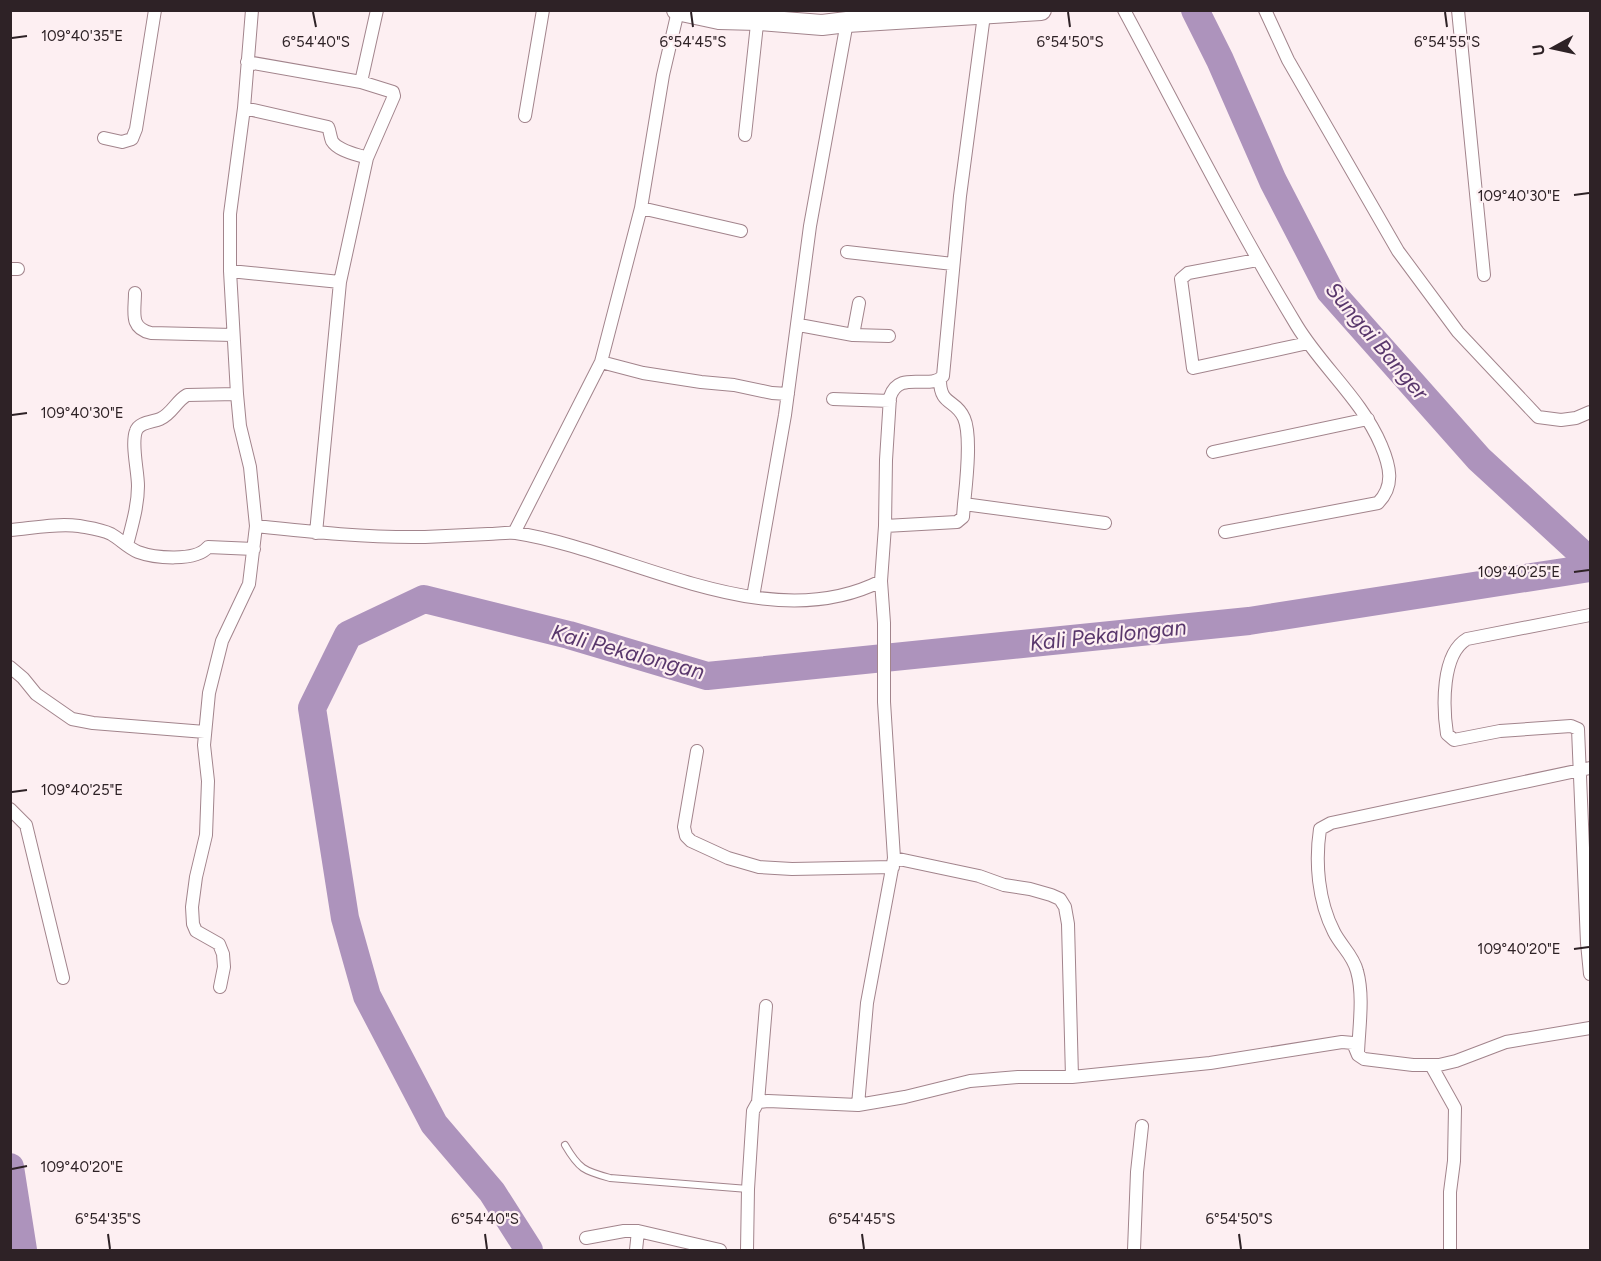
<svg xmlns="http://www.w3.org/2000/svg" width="1601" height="1261" viewBox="0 0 1601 1261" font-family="Figtree,sans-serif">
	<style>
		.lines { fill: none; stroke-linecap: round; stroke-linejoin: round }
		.river { stroke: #ad93bc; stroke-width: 28 }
		.lane-casing { stroke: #a2848c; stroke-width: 8 }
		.street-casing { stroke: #a2848c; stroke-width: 14 }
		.primary-casing { stroke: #a2848c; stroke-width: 22 }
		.lane { stroke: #fff; stroke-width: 6 }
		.street { stroke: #fff; stroke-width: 12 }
		.primary { stroke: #fff; stroke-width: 20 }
		.ticks { fill: none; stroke: #2e2226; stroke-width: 2 }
		.labels { text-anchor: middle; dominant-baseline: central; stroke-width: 4.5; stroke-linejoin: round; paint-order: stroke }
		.water-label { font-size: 22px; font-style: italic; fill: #59376c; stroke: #fdeff2 }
		.ticks-label { font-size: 15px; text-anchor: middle; fill: #2e2226; stroke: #fdeff2; stroke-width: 4.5; stroke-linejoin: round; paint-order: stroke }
	</style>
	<rect width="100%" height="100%" fill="#fdeff2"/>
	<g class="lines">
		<path class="river" d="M1195 10 1220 60 1273 181 1330 291 1479 459 1590 561
			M10 1167 23 1250
			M529 1250 492 1192 434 1124 367 996 345 918 312 708 348 635 424 599 569 635 707 676 1249 621 1590 568"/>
		<defs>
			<path id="lane" d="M565 1145C579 1169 584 1171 610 1178L748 1189"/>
			<path id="street" d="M1124 10C1181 116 1235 224 1297 326 1322 367 1362 400 1381 445 1390 466 1395 486 1378 503L1225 532
				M1265 10 1288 60 1398 251 1458 332 1538 417 1561 420 1576 418 1590 412
				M1458 10 1484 275
				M984 15 960 196 943 376C930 391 899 369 890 397L886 460 885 526 881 581 884 623V702L894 858 979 876 1004 885 1030 889 1051 895 1060 899 1065 907 1068 924 1072 1077 1210 1063 1342 1042 1353 1043 1358 1055 1364 1059 1413 1065H1439L1456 1061 1506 1042 1590 1028
				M361 82 377 10
				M244 108 328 127C330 131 330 136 332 141 338 151 356 154 367 158
				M525 116 543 10
				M745 135 758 15
				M104 138 122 142 132 139 136 129 155 10
				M641 208 741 231
				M847 252 953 264
				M1257 260 1188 273 1181 279 1193 368 1308 343
				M10 269H18
				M230 271 340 282 367 158 394 96 393 92 361 82 247 62
				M135 293C135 312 129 328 151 333L233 335
				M799 325 853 335 889 336
				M853 335 859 303
				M601 362 643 373 701 382 734 385 772 393 788 394
				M940 380C940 406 956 399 964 418 972 436 966 484 964 504
				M833 399 890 401
				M1213 452 1368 419
				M256 526C312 532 368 538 425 537 446 536 467 535 488 534 497 534 507 532 516 533 631 551 767 639 881 581
				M885 526 957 522 963 517 964 504 1105 523
				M10 530C33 528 57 523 79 526 90 528 101 529 111 534 120 539 128 548 138 552 154 558 196 562 208 547L254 549
				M316 533 340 282
				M514 533 601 362 641 208 663 75 678 11
				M127 545C132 525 138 506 138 486 138 471 131 444 136 431 139 422 153 422 160 419 172 414 176 401 187 395L237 394
				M753 597 785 415 810 226 847 22
				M1590 615 1467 639C1441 654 1443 708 1447 734L1454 740 1500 731 1571 726 1578 729 1587 943 1590 974
				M10 667 23 678 36 694 72 719 93 723 205 732
				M697 751 684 827 686 836 691 841 728 858 759 867 792 869 893 867
				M10 809 26 825 63 978
				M894 858 867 1003 858 1105 905 1097 970 1081 1018 1077H1072
				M220 987 224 967 223 954 219 944 196 931 193 924 192 907 196 877 206 835 208 781 204 745 209 693 222 641 249 584 256 526 250 467 240 426 237 394 230 271V214L244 108 252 10
				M1358 1053C1359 1027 1364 996 1357 971 1353 955 1341 946 1334 932 1318 901 1315 862 1320 829L1331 823 1590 768
				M1431 1065 1455 1108 1454 1161 1450 1192V1250
				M758 1102 768 1101 858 1105
				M586 1238 624 1231H638L720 1250
				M636 1250 638 1231
				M747 1250 748 1189 753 1111 758 1102 766 1006
				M1134 1250 1137 1172 1142 1126"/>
			<path id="primary" d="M677 10 719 19 758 20 822 25 847 22 1041 10"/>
		</defs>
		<use href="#lane" class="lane-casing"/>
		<use href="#street" class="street-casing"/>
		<use href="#primary" class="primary-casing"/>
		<use href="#lane" class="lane"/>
		<use href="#street" class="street"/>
		<use href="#primary" class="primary"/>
	</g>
	<path class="ticks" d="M313 12 316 27M691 12 693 27M1068 12 1070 27M1445 12 1447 27M12 38 27 36M1574 195 1589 193M12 415 27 413M1574 572 1589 570M12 792 27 790M1574 949 1589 947M12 1169 27 1166M108 1234 110 1249M485 1234 487 1249M862 1234 864 1249M1239 1234 1241 1249"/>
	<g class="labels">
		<g class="water-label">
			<text transform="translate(1377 341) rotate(50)">Sungai Banger</text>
			<text transform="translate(1108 635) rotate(-6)">Kali Pekalongan</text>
			<text transform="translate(628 652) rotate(15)">Kali Pekalongan</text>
		</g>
	</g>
	<g class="ticks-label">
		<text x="82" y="41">109°40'35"E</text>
		<text x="316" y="47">6°54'40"S</text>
		<text x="693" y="47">6°54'45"S</text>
		<text x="1070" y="47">6°54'50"S</text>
		<text x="1447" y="47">6°54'55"S</text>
		<text x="1519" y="201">109°40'30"E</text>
		<text x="82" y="418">109°40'30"E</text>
		<text x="1519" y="577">109°40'25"E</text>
		<text x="82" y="795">109°40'25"E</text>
		<text x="1519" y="954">109°40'20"E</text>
		<text x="82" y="1172">109°40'20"E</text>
		<text x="108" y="1224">6°54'35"S</text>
		<text x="485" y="1224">6°54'40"S</text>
		<text x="862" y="1224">6°54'45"S</text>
		<text x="1239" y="1224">6°54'50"S</text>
	</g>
	<rect width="1601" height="1261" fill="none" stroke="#2e2226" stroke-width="24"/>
	<g transform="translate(1553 48) rotate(262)" stroke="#fdeff2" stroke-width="4.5" paint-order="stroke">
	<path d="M0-4.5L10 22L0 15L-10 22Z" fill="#2e2226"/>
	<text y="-9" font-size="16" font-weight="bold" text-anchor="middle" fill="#2e2226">U</text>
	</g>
</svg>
